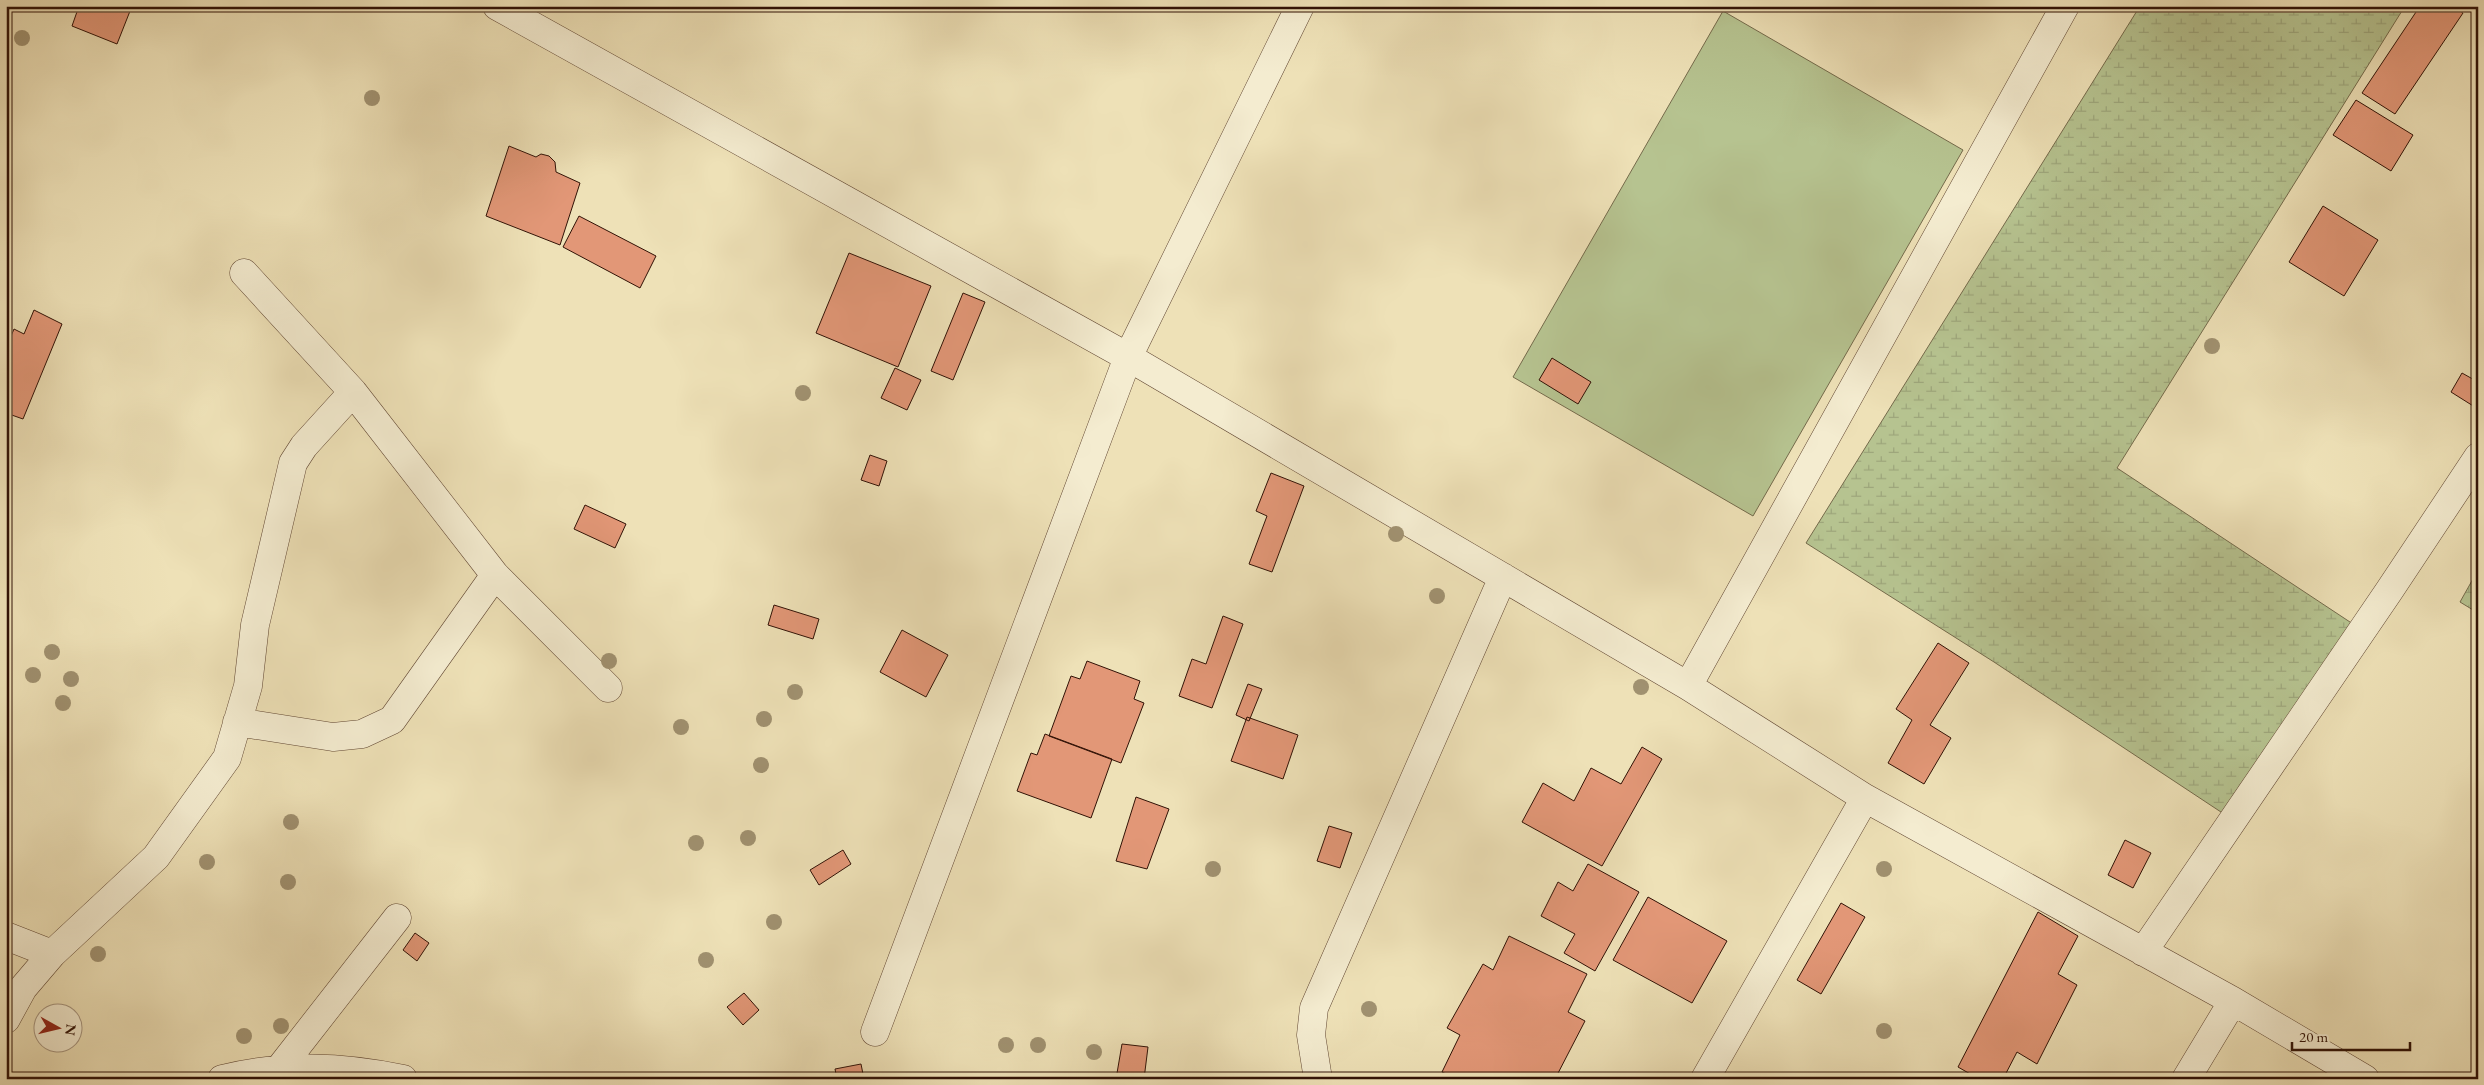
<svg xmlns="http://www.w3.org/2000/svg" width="2484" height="1085" viewBox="0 0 2484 1085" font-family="'EB Garamond',serif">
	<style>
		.wetland { fill: url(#wetland-marsh); stroke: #746a4b }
		.garden { fill: #b6c390; stroke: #746a4b }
		.building { fill: #e29777; stroke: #311206 }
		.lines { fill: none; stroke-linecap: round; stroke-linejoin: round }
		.street-casing { stroke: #604632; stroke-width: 29 }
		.street { stroke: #f4ecd0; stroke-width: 28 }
		.tree { fill: #a09170 }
	</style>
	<defs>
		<pattern id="wetland-marsh" width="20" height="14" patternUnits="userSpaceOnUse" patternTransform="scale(1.25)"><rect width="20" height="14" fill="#b6c390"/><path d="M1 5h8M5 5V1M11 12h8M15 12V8" fill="none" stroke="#9da67b"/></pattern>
	</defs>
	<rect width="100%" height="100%" fill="#eee1b7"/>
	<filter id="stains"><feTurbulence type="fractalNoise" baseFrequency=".004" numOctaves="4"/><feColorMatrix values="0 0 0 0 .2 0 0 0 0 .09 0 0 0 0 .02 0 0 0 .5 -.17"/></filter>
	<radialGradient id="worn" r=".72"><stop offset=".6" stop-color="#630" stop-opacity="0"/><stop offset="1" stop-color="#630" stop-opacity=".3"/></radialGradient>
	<path class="wetland" d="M2140 6H2405L2117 468 2353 624 2227 816 1994 662 1806 543Z
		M2478 570V613L2460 602Z"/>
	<path class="garden" d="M1723 11 1963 150 1753 516 1513 377Z"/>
	<path class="building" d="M79 6H132L117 44 72 26Z
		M2420 6H2452L2463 13 2395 114 2362 93Z
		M2356 100 2413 135 2391 171 2333 135Z
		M509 146 536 157 541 154 549 156 555 162 556 172 580 183 560 245 486 216Z
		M2323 206 2378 240 2344 296 2289 262Z
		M579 216 656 256 640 288 563 247Z
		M849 253 931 286 898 367 816 333Z
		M963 293 985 302 953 380 931 371Z
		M34 310 62 324 23 419 6 413V380L10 370 6 368V348L14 329 24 334Z
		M1552 358 1591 382 1578 404 1539 380Z
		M895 368 921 380 907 410 881 398Z
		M2462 373 2478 382V409L2451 392Z
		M870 455 887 461 879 486 861 480Z
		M1271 473 1304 486 1272 572 1249 564 1267 516 1256 511Z
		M585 505 626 524 615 548 574 529Z
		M774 605 819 619 813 639 768 625Z
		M1223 616 1243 624 1212 708 1179 696 1192 659 1206 664Z
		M902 630 948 655 926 697 880 672Z
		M1938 643 1969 663 1930 725 1951 738 1924 784 1888 763 1912 720 1896 709Z
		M1087 661 1140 681 1134 699 1144 703 1121 763 1049 736 1071 676 1080 679Z
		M1248 684 1262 689 1249 721 1236 715Z
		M1247 717 1298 735 1283 779 1231 761Z
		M1045 734 1112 759 1091 818 1017 791 1031 753 1037 755Z
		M1642 747 1662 759 1602 866 1522 822 1543 783 1574 801 1591 768 1621 784Z
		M1136 797 1169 809 1147 869 1116 861Z
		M1329 826 1352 833 1340 868 1317 861Z
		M2125 840 2151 853 2133 888 2108 875Z
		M843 850 851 864 819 885 810 870Z
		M1588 864 1639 892 1595 971 1564 953 1575 934 1541 916 1558 882 1573 891Z
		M1648 897 1727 941 1692 1003 1613 960Z
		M1841 903 1865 917 1821 994 1797 980Z
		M2038 912 2078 936 2058 974 2077 985 2037 1064 2017 1052 2003 1079H1979L1958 1067Z
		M415 933 429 943 417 961 403 950Z
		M1509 936 1587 974 1568 1012 1585 1021 1555 1079H1456L1442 1072 1460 1035 1447 1028 1483 964 1493 970Z
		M744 993 759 1010 743 1025 727 1007Z
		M1122 1044 1148 1047 1144 1079H1116Z
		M861 1064 864 1079H837L835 1069Z
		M735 1074 775 1079H735Z"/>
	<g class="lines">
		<defs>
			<path id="street" d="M497 6 1128 357 1688 686 1865 798 2233 1001 2365 1079
				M244 273 353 392 495 575 608 688
				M1688 686 2065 6
				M237 722 333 737 362 734 392 720 495 575
				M6 936 52 954
				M2143 952 2389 591 2478 457
				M6 1019 23 988 52 954 156 857 227 758 248 686 255 625 293 463 304 446 353 392
				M875 1032 1128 357 1300 6
				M280 1068 397 918
				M222 1079C284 1064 341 1066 403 1079
				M1318 1079 1311 1035 1314 1008 1503 577
				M1705 1079 1865 798
				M2186 1079 2233 1001"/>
		</defs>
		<use href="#street" class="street-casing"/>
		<use href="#street" class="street"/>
	</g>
	<g class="tree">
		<circle cx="22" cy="38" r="8"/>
		<circle cx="372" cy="98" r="8"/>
		<circle cx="2212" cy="346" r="8"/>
		<circle cx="803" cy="393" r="8"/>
		<circle cx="1396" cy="534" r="8"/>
		<circle cx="1437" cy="596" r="8"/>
		<circle cx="52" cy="652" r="8"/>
		<circle cx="609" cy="661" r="8"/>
		<circle cx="33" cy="675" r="8"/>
		<circle cx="71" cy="679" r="8"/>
		<circle cx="1641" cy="687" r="8"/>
		<circle cx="795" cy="692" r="8"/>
		<circle cx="63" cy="703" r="8"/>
		<circle cx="764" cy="719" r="8"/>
		<circle cx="681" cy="727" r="8"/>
		<circle cx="761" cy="765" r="8"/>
		<circle cx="291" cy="822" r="8"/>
		<circle cx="748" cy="838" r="8"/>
		<circle cx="696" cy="843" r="8"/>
		<circle cx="207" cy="862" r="8"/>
		<circle cx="1213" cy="869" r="8"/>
		<circle cx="1884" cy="869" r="8"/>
		<circle cx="288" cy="882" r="8"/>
		<circle cx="774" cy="922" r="8"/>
		<circle cx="98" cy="954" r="8"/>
		<circle cx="706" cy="960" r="8"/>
		<circle cx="1369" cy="1009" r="8"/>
		<circle cx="281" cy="1026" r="8"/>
		<circle cx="1884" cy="1031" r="8"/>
		<circle cx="244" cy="1036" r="8"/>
		<circle cx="1006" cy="1045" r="8"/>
		<circle cx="1038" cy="1045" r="8"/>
		<circle cx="1094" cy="1052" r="8"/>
	</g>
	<rect width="2484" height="1085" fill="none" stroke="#eee1b7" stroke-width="25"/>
	<rect x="8" y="8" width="2469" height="1070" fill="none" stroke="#311206" stroke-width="2.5"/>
	<rect x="12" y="12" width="2459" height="1060" fill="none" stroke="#311206"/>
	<g transform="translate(58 1028) rotate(98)"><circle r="24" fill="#f4ecd0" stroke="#a6957f"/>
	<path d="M0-4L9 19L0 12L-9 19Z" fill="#8f2418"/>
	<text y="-8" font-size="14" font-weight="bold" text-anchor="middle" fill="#311206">N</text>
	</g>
	<path d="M2292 1042v8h118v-8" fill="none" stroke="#311206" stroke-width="2.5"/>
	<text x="2299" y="1042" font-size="15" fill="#311206" stroke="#f4ecd0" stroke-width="4" paint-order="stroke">20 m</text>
	<rect width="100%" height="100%" filter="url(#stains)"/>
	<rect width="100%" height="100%" fill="url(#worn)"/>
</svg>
